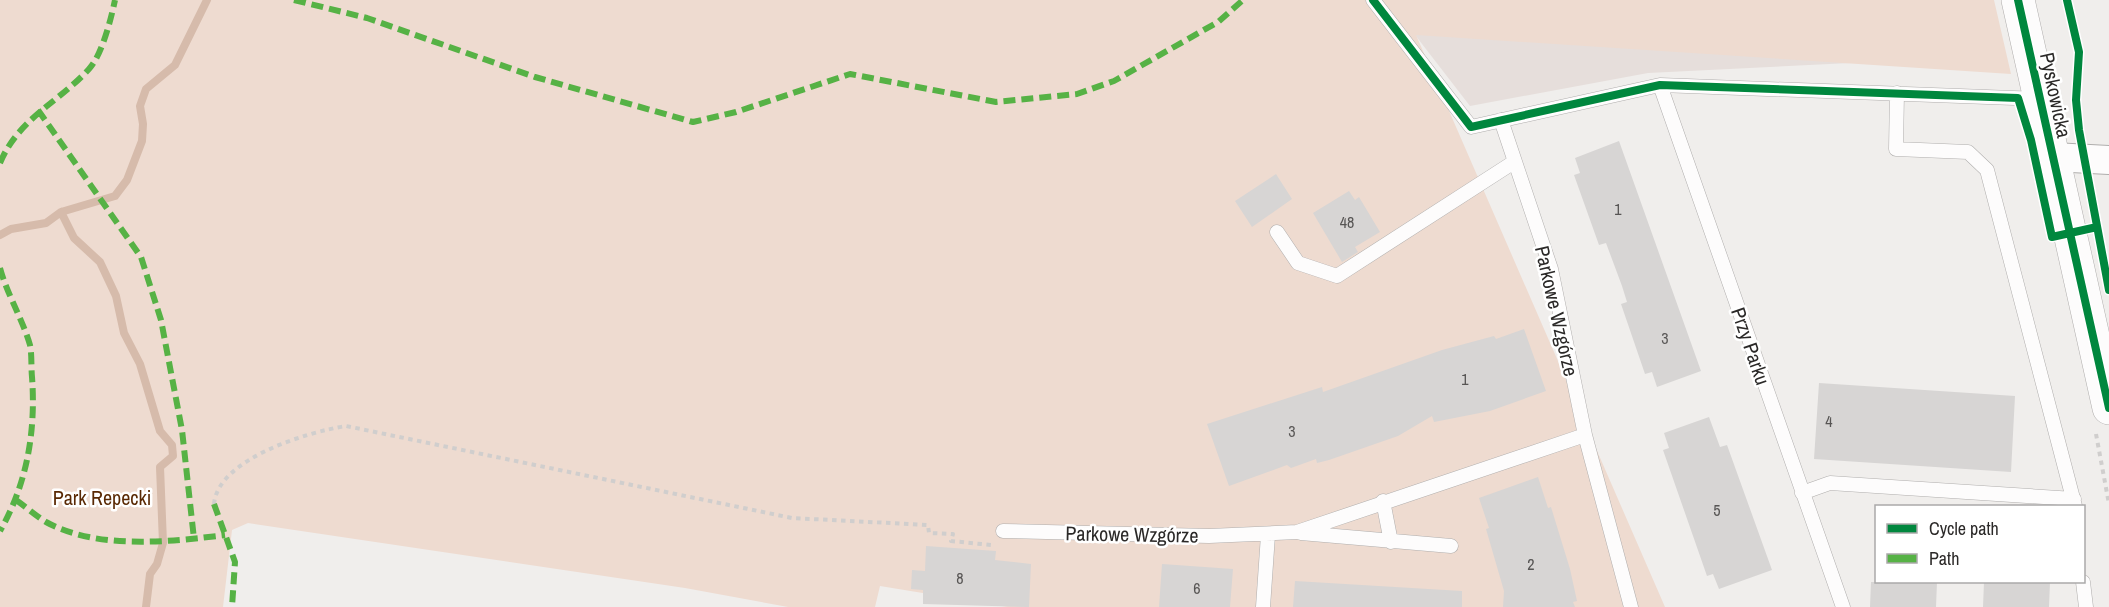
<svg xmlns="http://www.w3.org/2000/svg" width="2109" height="607" viewBox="0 0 2109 607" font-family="'Archivo Narrow',sans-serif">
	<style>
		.built { fill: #e6dedb }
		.green { fill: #eedbd0 }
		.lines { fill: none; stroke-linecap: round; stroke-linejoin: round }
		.stream { stroke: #d6bbab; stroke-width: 8 }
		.building { fill: #d7d5d4 }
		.service-casing { stroke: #b0aead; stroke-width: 15 }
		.minor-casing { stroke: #b0aead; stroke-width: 30 }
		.tertiary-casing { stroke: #b0aead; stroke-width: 34 }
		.path { stroke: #d0cecd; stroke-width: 4; stroke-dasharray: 4.5 4.5; stroke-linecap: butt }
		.service { stroke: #fdfcfc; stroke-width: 14 }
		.minor { stroke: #fdfcfc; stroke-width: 28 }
		.tertiary { stroke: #fdfcfc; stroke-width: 33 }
		.quiet { stroke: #56b245; stroke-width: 6; stroke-dasharray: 12 6; stroke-linecap: butt }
		.cycleway-casing { stroke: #fff; stroke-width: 11 }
		.cycleway { stroke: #00873e; stroke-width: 8 }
		.labels { text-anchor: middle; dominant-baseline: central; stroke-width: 5; stroke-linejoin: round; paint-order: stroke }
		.number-label { font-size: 16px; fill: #575554 }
		.street-label { font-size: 20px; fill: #2b2928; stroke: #fff }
		.park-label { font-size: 20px; fill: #592904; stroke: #fff }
	</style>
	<rect width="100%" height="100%" fill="#f0eeec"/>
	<path class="built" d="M1388 0 1912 60 1648 73 1470 106Z"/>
	<path class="green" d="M0 0H1994L2011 74 1416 35 1665 607H1008L880 586 875 607H788L685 588 248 523 232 530 223 607H0Z"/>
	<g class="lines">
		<path class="stream" d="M61 212 74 238 100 262 116 296 124 333 140 364 160 431 172 445 173 456 160 467 163 543 157 564 150 574 146 607
			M0 235 11 229 46 223 61 212 115 196 127 180 142 141 143 124 140 106 146 89 175 65 207 0"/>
	</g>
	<path class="building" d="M1619 141 1701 371 1657 387 1652 372 1645 374 1621 304 1627 302 1622 286 1606 243 1599 245 1574 175 1580 173 1575 158Z
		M1276 174 1292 199 1252 227 1235 201Z
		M1349 191 1355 200 1359 197 1380 232 1355 247 1358 252 1342 262 1313 213Z
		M1524 329 1546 391 1490 411 1434 422 1432 416 1398 436 1329 460 1317 463 1316 459 1291 468 1287 465 1229 486 1207 424 1322 387 1323 392 1442 350 1494 336 1496 339Z
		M1819 383 2015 396 2011 472 1814 459Z
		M1709 417 1720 447 1727 445 1772 570 1719 589 1713 574 1707 576 1663 450 1669 448 1664 433Z
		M1538 477 1548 508 1551 507 1570 569 1577 601 1573 602 1575 607H1503L1504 591 1486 529 1489 528 1479 498Z
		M926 546 996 551 995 560 1031 564 1029 607 923 604V590L911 589 912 570 925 571Z
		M1162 564 1233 569 1230 607H1159Z
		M1295 581 1462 591V607H1293Z
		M1871 582H1937L1936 607H1870Z
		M1984 582H2050L2049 607H1983Z"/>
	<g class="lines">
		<defs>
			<path id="service" d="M1373 0 1471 127 1660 85 2040 99
				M1660 85 1843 607
				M1897 93 1896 149 1968 152 1987 170 2075 506
				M1277 232 1298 263 1337 276 1514 162
				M1585 435 1631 607
				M1802 493 1830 483 2074 499
				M1383 501 1391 542
				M1003 531 1209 536 1297 532 1585 435 1551 269 1501 120
				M1301 533 1451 546
				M2083 582 2086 607
				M1263 607 1268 535"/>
			<path id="minor" d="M2053 157 2109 160"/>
			<path id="tertiary" d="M2018 0 2109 408"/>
		</defs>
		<use href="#service" class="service-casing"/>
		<use href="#minor" class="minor-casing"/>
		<use href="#tertiary" class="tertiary-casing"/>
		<path class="path" d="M2096 434 2109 504
			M214 504C218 459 307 432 346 426L792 518 928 525 929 533 953 534 951 541 991 545"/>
		<use href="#service" class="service"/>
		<use href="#minor" class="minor"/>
		<use href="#tertiary" class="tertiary"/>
		<path class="quiet" d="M294 0 367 18 535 77 693 122 736 112 850 74 996 102 1077 94 1114 81 1218 22 1243 0
			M38 110 141 257 161 320 169 362 182 430 194 539
			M0 163C19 118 58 103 89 69 102 55 111 19 115 0
			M0 268C7 294 22 318 30 345 32 355 31 367 32 377 36 431 27 484 0 531
			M16 500C26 507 36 516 46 522 97 550 170 542 225 535
			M214 504 235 562 232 607"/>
		<defs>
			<path id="cycleway" d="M1373 0 1471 127 1660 85 2018 98 2031 140 2052 237 2097 227
				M2018 0 2109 408
				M2067 0 2079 52 2076 100 2079 130 2109 290"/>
		</defs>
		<use href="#cycleway" class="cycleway-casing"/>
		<use href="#cycleway" class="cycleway"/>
	</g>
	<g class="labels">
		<g class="number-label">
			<text x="1618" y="209">1</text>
			<text x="1347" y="222">48</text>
			<text x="1665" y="338">3</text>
			<text x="1465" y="379">1</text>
			<text x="1829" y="421">4</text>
			<text x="1292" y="431">3</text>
			<text x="1717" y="510">5</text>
			<text x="1531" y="564">2</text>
			<text x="960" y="578">8</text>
			<text x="1197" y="588">6</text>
		</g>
		<g class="street-label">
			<text transform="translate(2056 95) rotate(78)">Pyskowicka</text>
			<text transform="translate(1557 311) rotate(77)">Parkowe Wzgórze</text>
			<text transform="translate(1751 346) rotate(71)">Przy Parku</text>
			<text transform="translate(1132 534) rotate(1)">Parkowe Wzgórze</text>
		</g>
		<g class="park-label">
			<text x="102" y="497">Park Repecki</text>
		</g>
	</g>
	<rect x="1875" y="505" width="210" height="78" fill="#ffffff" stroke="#aaa9a9" stroke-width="1.5"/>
	<rect x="1887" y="524" width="30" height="9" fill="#00873e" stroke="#aaa9a9" stroke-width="1.5"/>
	<text x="1929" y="535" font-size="18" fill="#2b2928">Cycle path</text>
	<rect x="1887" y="554" width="30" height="9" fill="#56b245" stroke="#aaa9a9" stroke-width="1.5"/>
	<text x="1929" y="565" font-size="18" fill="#2b2928">Path</text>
</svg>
